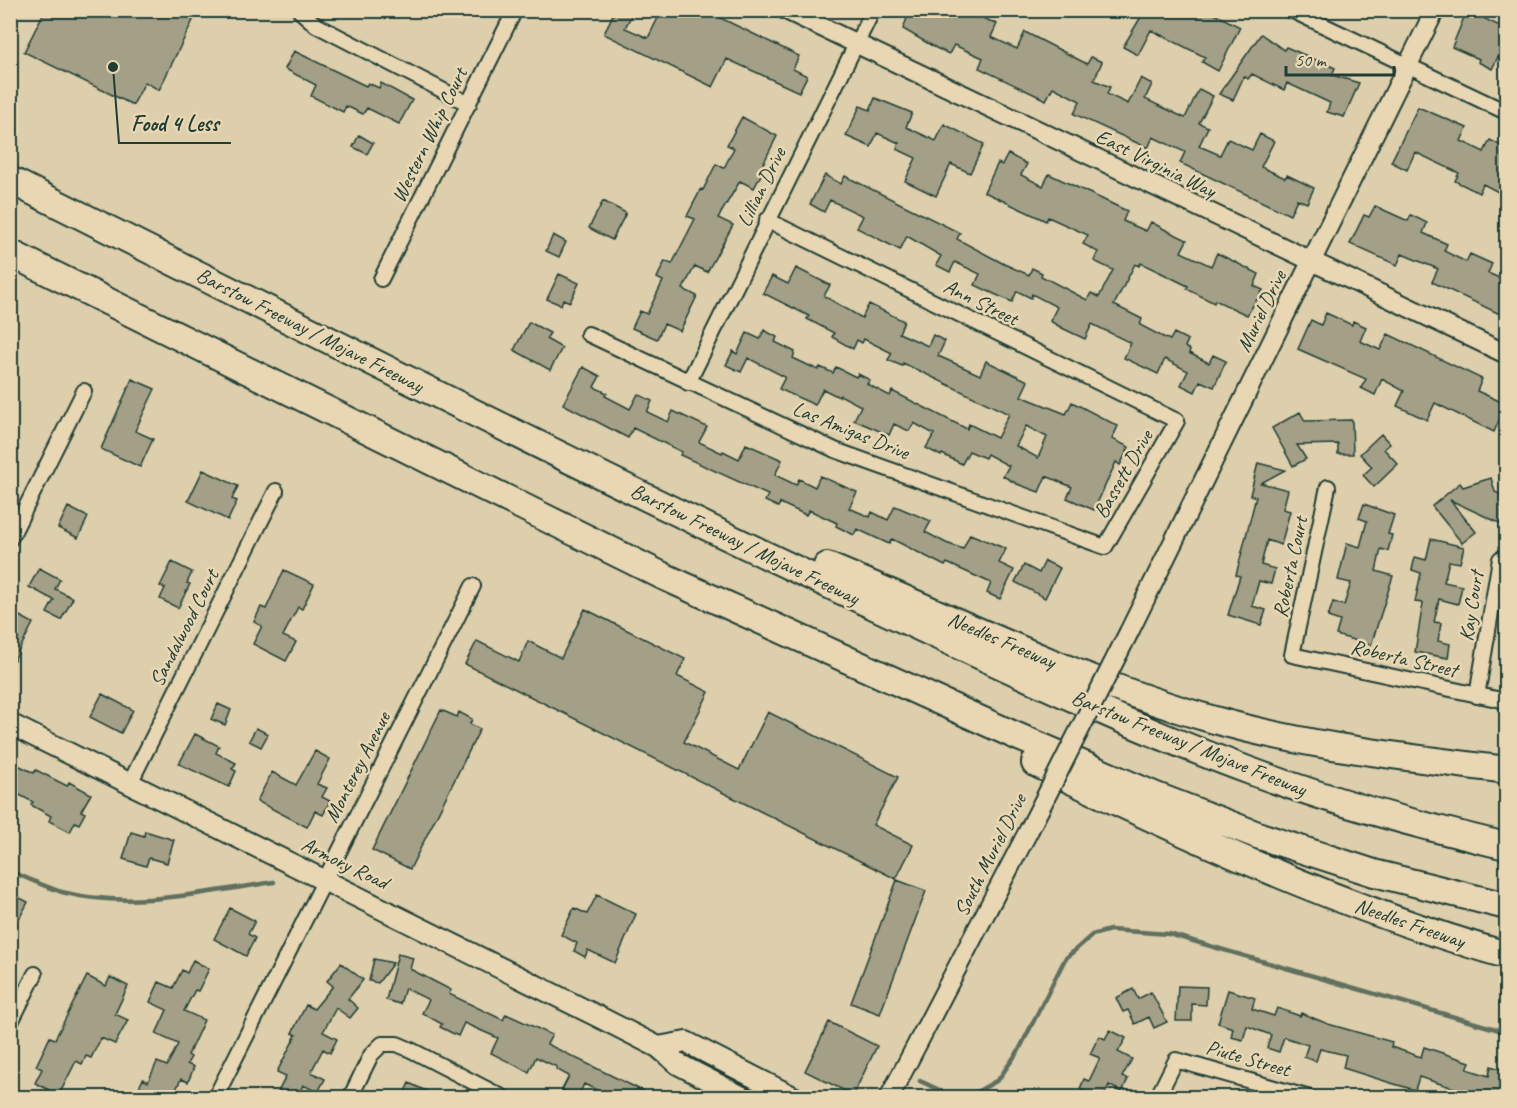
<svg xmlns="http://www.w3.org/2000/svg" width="1517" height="1108" viewBox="0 0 1517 1108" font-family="Caveat,sans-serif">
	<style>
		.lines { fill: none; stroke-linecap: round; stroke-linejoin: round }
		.stream { stroke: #606f5e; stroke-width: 4.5 }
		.building { fill: #a3a087; stroke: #1f3d34; stroke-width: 1.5; fill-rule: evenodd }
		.minor-casing { stroke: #1f3d34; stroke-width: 18 }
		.tertiary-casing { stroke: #1f3d34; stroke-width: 22 }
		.secondary-casing { stroke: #1f3d34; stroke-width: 24 }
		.motorway-casing { stroke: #1f3d34; stroke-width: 30 }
		.minor { stroke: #e9d7b4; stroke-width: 14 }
		.tertiary { stroke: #e9d7b4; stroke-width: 18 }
		.secondary { stroke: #e9d7b4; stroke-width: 20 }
		.motorway { stroke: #e9d7b4; stroke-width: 26 }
		.tertiary-bridge-casing { stroke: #1f3d34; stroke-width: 22; stroke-linecap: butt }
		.tertiary-bridge { stroke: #e9d7b4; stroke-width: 18 }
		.labels { text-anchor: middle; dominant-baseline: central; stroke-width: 5; stroke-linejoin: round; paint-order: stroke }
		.street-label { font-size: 21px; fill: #1f3d34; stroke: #e9d7b4 }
		.leader { fill: none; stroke: #1f3d34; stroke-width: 2 }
		.callout-dot { fill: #1f3d34; stroke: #e9d7b4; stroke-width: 2 }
		.callout-label { font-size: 22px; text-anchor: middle; font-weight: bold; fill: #1f3d34; stroke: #e9d7b4; stroke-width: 5; stroke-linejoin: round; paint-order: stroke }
	</style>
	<rect width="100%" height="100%" fill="#ddceac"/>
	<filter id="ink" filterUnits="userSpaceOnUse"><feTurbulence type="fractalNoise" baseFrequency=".0167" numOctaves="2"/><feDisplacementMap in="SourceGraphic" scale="12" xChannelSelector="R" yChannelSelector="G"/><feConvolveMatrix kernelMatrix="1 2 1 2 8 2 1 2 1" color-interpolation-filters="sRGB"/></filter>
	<g filter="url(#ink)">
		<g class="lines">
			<path class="stream" d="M10 871C27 878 45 887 62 892 130 910 205 892 274 882
				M920 1081 946 1093H975L998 1080 1019 1050 1065 959 1092 935 1110 930 1169 934 1506 1032"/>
		</g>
		<path class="building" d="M45 10H198L159 90 145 82 133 105 24 52Z
			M615 10H634L625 28 648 38 662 10H704L799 56 793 69 807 76 799 92 727 59 713 87 604 34Z
			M910 10H964L997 24 991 37 1017 49 1025 32 1087 64 1091 57 1102 62 1094 80 1110 87 1107 94 1128 104 1141 78 1152 84 1145 99 1185 118 1199 89 1213 96 1199 123 1208 127 1199 146 1220 155 1228 139 1252 150 1260 134 1274 141 1261 167 1285 178 1287 175 1314 188 1307 203 1297 199 1290 215 1180 163 1185 152 1153 137 1148 148 1074 114 1080 101 1053 87 1046 100 979 68 983 58 954 45 949 54 936 48 903 29Z
			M1145 10H1207L1240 27 1218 71 1202 62 1205 57 1151 30 1138 55 1123 47Z
			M1467 10H1489L1485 19 1506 29V54L1503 60 1498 57 1492 69 1478 62 1479 59 1452 47Z
			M1261 34 1284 50 1286 47 1335 68 1332 75 1359 83 1344 117 1327 112 1330 103 1287 83 1284 90 1252 74 1248 79 1244 76 1233 100 1219 94Z
			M294 51 366 86 368 83 379 88 381 83 412 100 399 124 367 108 363 114 346 106 343 112 311 96 316 85 285 69Z
			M875 98 912 113 906 127 936 141 944 124 984 144 970 173 951 164 936 196 905 181 916 158 897 149 899 143 877 133 871 147 846 136 860 106 870 110Z
			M1418 107 1467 128 1461 141 1484 152 1490 140 1506 148V196L1483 184 1479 193 1455 181 1459 173 1415 152 1407 170 1391 162Z
			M742 117 777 136 759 172 762 173 754 188 740 181 718 218 733 225 707 272 695 266 683 289 697 296 680 331 664 324 657 339 632 328 640 311 647 314 663 281 657 278 665 261 672 264 695 219 687 216 701 189 703 190 716 164 724 168 734 148 727 145Z
			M359 135 373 143 367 154 353 147Z
			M1008 154 1027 164 1021 175 1043 186 1049 174 1127 211 1123 221 1146 231 1151 222 1164 229 1187 240 1181 252 1211 266 1217 253 1259 274 1254 286 1263 290 1247 315 1215 300 1214 303 1187 289 1188 286 1141 263 1139 266 1135 264 1114 305 1142 319 1140 325 1161 336 1170 340 1174 333 1188 340 1185 347 1190 350 1189 353 1209 363 1213 355 1226 361 1214 387 1200 381 1195 392 1181 385 1188 371 1165 359 1158 374 1124 358 1131 343 1092 324 1085 339 1062 328 1050 321 1057 307 1032 294 1031 298 1017 291 1012 302 990 292 975 285 980 274 955 262 950 272 936 265 941 256 907 236 900 250 857 228 863 216 830 200 824 212 810 204 825 175 841 184 845 176 960 233 957 239 1004 264 1029 275 1032 268 1042 273 1041 276 1087 300 1091 293 1099 297 1113 270 1094 261 1098 252 1083 244 1088 235 1048 217 1046 221 984 192 998 163 1002 165Z
			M603 201 626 213 612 240 589 228Z
			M1375 206 1408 221 1411 215 1427 223 1423 233 1447 244 1444 251 1466 262 1470 254 1492 264 1488 273 1506 281V310L1504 316 1432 282 1438 269 1402 254 1397 265 1350 244 1364 215 1369 217Z
			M553 235 566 242 559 257 546 251Z
			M796 268 830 285 824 296 862 318 869 304 904 321 899 333 928 346 933 335 945 341 938 356 954 363 980 375 986 361 1028 381 1021 396 1066 414 1072 402 1118 426 1112 439 1129 447 1120 465 1116 462 1094 510 1067 498 1072 487 1046 476 1039 492 1017 484 1003 476 1009 466 987 454 985 458 969 451 962 464 942 454 941 456 926 448 934 434 914 423 909 431 894 424 889 435 854 420 861 406 840 395 839 397 823 389 815 405 779 389 785 377 748 358 741 372 726 365 733 351 737 354 747 333 760 339 764 330 777 337 775 342 795 352 793 358 818 370 820 367 833 373 836 367 856 377 858 374 870 380 867 384 890 396 892 391 967 429 969 424 997 438 1009 414 903 363 902 366 888 360 892 353 864 339 862 343 857 340 853 349 832 337 834 333 807 319 809 316 763 293 772 276 788 284ZM1026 426 1047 437 1038 458 1016 446Z
			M559 274 579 283 570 302 563 299 561 305 547 299Z
			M1326 313 1352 325 1353 321 1366 327 1360 341 1380 350 1388 334 1482 379 1477 391 1506 404 1494 432 1435 403 1427 420 1397 406 1404 391 1382 379 1375 395 1361 388 1366 379 1298 349 1311 320 1321 325Z
			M529 322 550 333 546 339 562 348 550 370 514 350Z
			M583 367 600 376 594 387 607 393 605 396 630 409 638 394 652 401 647 412 668 422 673 411 707 427 699 442 722 453 723 451 739 459 746 444 782 460 775 475 796 485 799 479 815 487 820 476 857 492 849 508 870 517 872 512 888 520 895 506 931 521 925 532 946 543 963 549 970 534 1006 549 999 563 1014 570 1000 599 987 593 991 583 947 563 945 566 892 539 889 544 857 529 854 535 836 526 837 523 809 510 806 515 780 503 778 507 765 501 768 495 680 455 682 452 633 428 628 438 563 404Z
			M132 379 155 389 135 431 153 439 140 467 101 449Z
			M1300 412 1305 421 1352 420 1353 454H1338V444L1297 445 1306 459 1293 466 1272 428Z
			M1381 434 1390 444 1384 449 1398 464 1374 487 1363 475 1372 467 1360 454Z
			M1258 463 1285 470 1261 483 1288 490 1283 509 1290 511 1281 545 1267 540 1261 565 1275 569 1271 584 1259 581 1252 606 1266 610 1261 625 1228 615 1240 576 1236 575 1256 497 1250 495Z
			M203 470 238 486 232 499 237 501 228 520 188 501Z
			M1491 478 1495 492 1506 497V526L1450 500 1476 532 1462 543 1432 506 1460 483 1463 487Z
			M1364 504 1394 515 1388 534 1392 535 1388 551 1381 549 1376 571 1393 576 1371 645 1336 635 1340 621 1328 617 1333 602 1344 605 1351 583 1338 580 1347 543 1360 547 1367 521 1359 518Z
			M68 507 88 517 78 538 58 528Z
			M1431 539 1464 547 1460 563 1449 561 1444 582 1462 586 1458 604 1439 599 1434 622 1441 623 1438 641 1450 644 1448 658 1415 652 1423 603 1415 602 1421 573 1412 570 1415 557 1426 560Z
			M1045 561 1060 568 1045 598 1015 582 1024 565 1039 573Z
			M172 562 192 572 187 583 190 584 178 608 160 599 165 588 160 586Z
			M39 568 60 579 55 589 73 598 61 620 47 613 54 600 29 587Z
			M284 570 314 584 302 609 298 607 283 636 296 642 286 661 253 644 262 626 254 622 261 607 266 609Z
			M585 609 685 659 677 676 709 692 684 742 739 770 768 712 898 777 873 825 913 845 896 879 465 664 477 641 519 662 528 641 561 658Z
			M16 614 33 623 10 668V625Z
			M102 694 133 710 121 733 90 717Z
			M218 704 231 710 225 725 211 719Z
			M441 710 457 717 459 712 472 719 470 724 480 729 410 869 372 850Z
			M256 728 268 734 261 747 249 741Z
			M195 734 219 746 216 753 236 763 232 769 236 771 229 787 179 764Z
			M315 751 330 759 317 784 327 788 322 797 330 801 323 815 315 811 307 827 257 801 272 772 296 785Z
			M10 761 34 773 36 770 67 786 69 782 91 794 81 811 85 813 79 824 75 822 70 832 49 821 51 816 31 805 33 802 10 790Z
			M145 831 174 840 167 863 149 858 146 866 123 859 131 832 144 836Z
			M897 880 926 891 880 1014 851 1003Z
			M10 893 28 902 19 919 10 915Z
			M597 895 636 914 615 963 588 950 585 957 574 951 577 943 561 935 574 908 587 914Z
			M230 908 255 921 248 934 255 938 246 956 214 939Z
			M398 954 413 958 410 969 451 990 449 994 503 1020 506 1014 552 1035 547 1044 657 1098H604L605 1094 584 1084 578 1097 562 1090 569 1076 556 1069 557 1067 536 1057 529 1072 491 1053 498 1038 464 1023 458 1036 440 1027 442 1024 422 1013 429 1000 405 988 400 1004 386 1000Z
			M374 959 393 963 378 983 369 981Z
			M193 960 209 969 198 991 195 990 184 1011 204 1020 188 1055 191 1057 187 1064 194 1067 188 1082 181 1079 172 1098H134L143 1079 148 1082 157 1062 167 1066 178 1044 156 1034 167 1010 150 1002 159 982 173 988 182 970 187 973Z
			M341 963 363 980 348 999 358 1008 350 1018 336 1008 323 1032 337 1039 330 1053 323 1049 311 1072 325 1079 318 1092 303 1085 297 1098H275L286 1076 277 1072 296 1035 292 1033 306 1005 314 1009 333 986 327 981Z
			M87 976 106 986 110 977 128 986 115 1014 128 1020 115 1044 101 1038 91 1058 86 1056 82 1064 76 1061 59 1095 35 1083 42 1069 36 1066 50 1037 55 1039Z
			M1178 986 1207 987 1206 1005 1192 1004V1021H1176Z
			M1133 989 1138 999 1151 992 1167 1022 1154 1028 1149 1017 1135 1024 1128 1010 1123 1012 1116 998Z
			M1228 990 1255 998 1252 1009 1274 1016 1277 1008 1300 1016 1301 1013 1328 1024 1392 1042 1391 1047 1421 1057 1424 1047 1470 1062 1467 1069 1489 1076 1491 1066 1506 1071V1098H1457L1460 1090 1419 1077 1415 1090 1391 1083 1343 1068 1346 1055 1320 1049 1316 1061 1304 1057 1308 1045 1284 1037 1279 1052 1267 1048 1271 1035 1247 1026 1243 1040 1231 1037 1233 1028 1218 1023Z
			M829 1022 877 1046 853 1095 805 1071Z
			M1110 1030 1126 1038 1118 1052 1132 1059 1122 1077 1128 1079 1122 1092 1109 1085 1103 1098H1083L1085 1092 1080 1089 1084 1079 1089 1081 1100 1058 1090 1054 1099 1036 1105 1039Z
			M409 1083 441 1098H402Z"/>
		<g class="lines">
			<defs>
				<path id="minor" d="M1291 10 1506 112
					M300 11 316 25 469 104
					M381 279 515 10
					M588 334 835 450 1105 547 1177 421 767 220
					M688 383 873 10
					M1328 487 1292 655 1506 701
					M10 539 84 391
					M1477 696 1500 559
					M130 783 276 491
					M10 1024 35 974
					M215 1098 473 586
					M350 1098 371 1055 382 1044H397L411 1050 504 1098
					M1157 1098 1176 1060 1310 1098"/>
				<path id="tertiary" d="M786 10 1506 354
					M1129 632 1435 10
					M889 1098 1029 830"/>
				<path id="secondary" d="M10 724 601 1018 658 1047 678 1064 744 1098
					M658 1047 686 1042 795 1098"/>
				<path id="motorway" d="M10 180C288 319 565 461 846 593 980 655 1114 721 1253 772 1336 803 1421 826 1506 846
					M10 253 665 577 1012 734 1156 796 1260 836 1374 873 1506 906
					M827 566C954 618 1078 681 1211 719 1308 747 1407 757 1506 770
					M1035 763C1189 837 1342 908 1506 955"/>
			</defs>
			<use href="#minor" class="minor-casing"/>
			<use href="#tertiary" class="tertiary-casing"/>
			<use href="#secondary" class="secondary-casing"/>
			<use href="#motorway" class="motorway-casing"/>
			<use href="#minor" class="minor"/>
			<use href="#tertiary" class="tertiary"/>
			<use href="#secondary" class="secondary"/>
			<use href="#motorway" class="motorway"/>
			<defs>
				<path id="tertiary-bridge" d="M1029 830 1129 632"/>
			</defs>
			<use href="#tertiary-bridge" class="tertiary-bridge-casing"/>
			<use href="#tertiary-bridge" class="tertiary-bridge"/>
		</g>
	</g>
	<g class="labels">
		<g class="street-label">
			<text transform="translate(429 135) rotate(-64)">Western Whip Court</text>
			<text transform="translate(1156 163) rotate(26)">East Virginia Way</text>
			<text transform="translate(761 187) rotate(-64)">Lillian Drive</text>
			<text transform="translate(981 302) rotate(26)">Ann Street</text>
			<text transform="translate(1261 311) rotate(-64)">Muriel Drive</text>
			<text transform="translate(310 330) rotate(27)">Barstow Freeway / Mojave Freeway</text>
			<text transform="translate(851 430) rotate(22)">Las Amigas Drive</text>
			<text transform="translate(1123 474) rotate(-60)">Bassett Drive</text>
			<text transform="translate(745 544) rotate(26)">Barstow Freeway / Mojave Freeway</text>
			<text transform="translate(1290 567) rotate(-78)">Roberta Court</text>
			<text transform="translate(1471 606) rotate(-81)">Kay Court</text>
			<text transform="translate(184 628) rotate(-63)">Sandalwood Court</text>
			<text transform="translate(1002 640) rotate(23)">Needles Freeway</text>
			<text transform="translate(1404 658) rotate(13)">Roberta Street</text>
			<text transform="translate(1189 743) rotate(22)">Barstow Freeway / Mojave Freeway</text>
			<text transform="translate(357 767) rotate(-63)">Monterey Avenue</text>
			<text transform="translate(990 855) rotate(-63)">South Muriel Drive</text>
			<text transform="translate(345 863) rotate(26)">Armory Road</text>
			<text transform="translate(1410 923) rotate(19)">Needles Freeway</text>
			<text transform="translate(1248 1058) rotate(16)">Piute Street</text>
		</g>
	</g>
	<path class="leader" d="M113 67L119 143H231"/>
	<circle class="callout-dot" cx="113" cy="67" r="6"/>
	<g class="callout-label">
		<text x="175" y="131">Food 4 Less</text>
	</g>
	<rect width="1517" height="1108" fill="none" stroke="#e9d7b4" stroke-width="36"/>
	<rect x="18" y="18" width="1481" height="1072" fill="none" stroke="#1f3d34" stroke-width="2" filter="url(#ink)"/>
	<path d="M1286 66v9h108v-9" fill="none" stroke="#1f3d34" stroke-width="3"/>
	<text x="1295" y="66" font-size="18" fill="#1f3d34" stroke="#e9d7b4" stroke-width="4.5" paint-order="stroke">50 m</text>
</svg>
